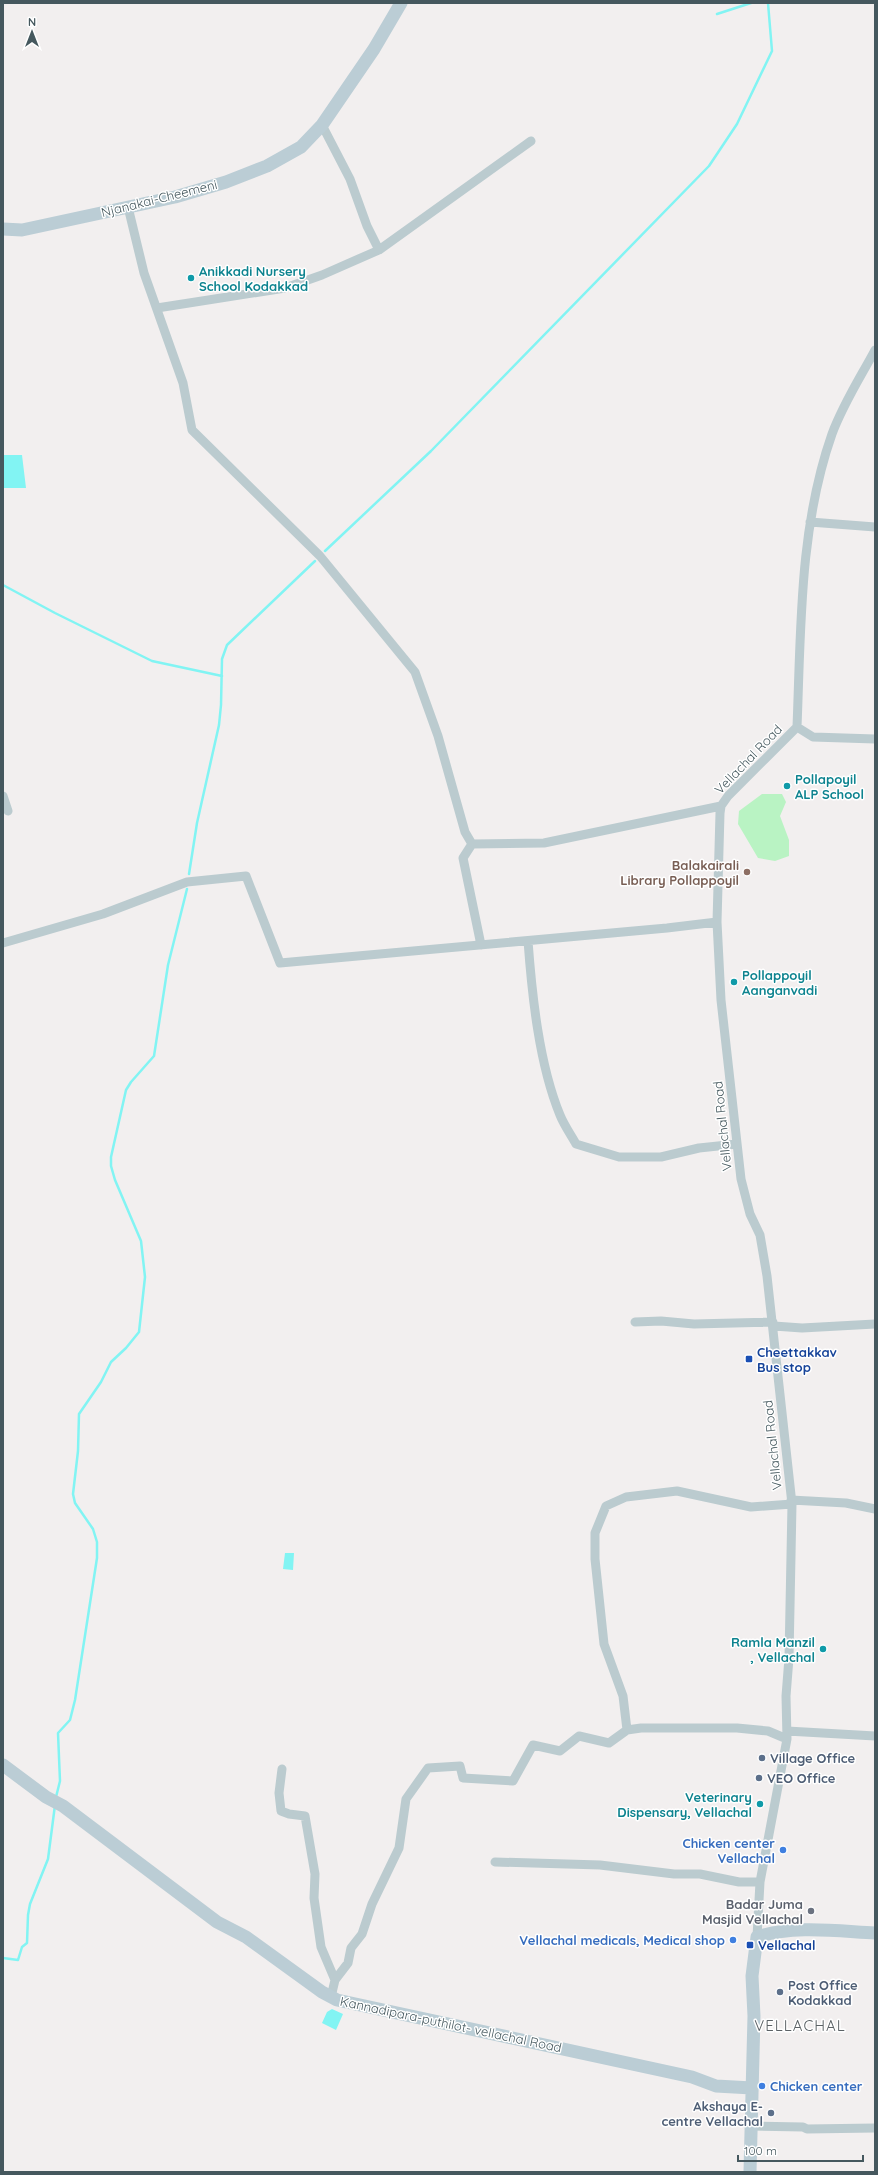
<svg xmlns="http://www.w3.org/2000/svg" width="878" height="2175" viewBox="0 0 878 2175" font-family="Quicksand,sans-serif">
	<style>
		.green { fill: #b9f3c3 }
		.water { fill: #82f4f3 }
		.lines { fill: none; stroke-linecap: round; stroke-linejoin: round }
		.stream { stroke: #82f4f3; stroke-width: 2.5 }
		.street { stroke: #bbcbcf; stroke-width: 9 }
		.secondary { stroke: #bbcdd5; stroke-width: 13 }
		.culture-dot { fill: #0f9aa8; stroke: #fff; stroke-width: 1.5 }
		.education-dot { fill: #8d6e63; stroke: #fff; stroke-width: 1.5 }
		.transit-dot { fill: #1a4fb4; stroke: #fff; stroke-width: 1.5 }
		.service-dot { fill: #5c6f8a; stroke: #fff; stroke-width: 1.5 }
		.shop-dot { fill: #3f7fe0; stroke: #fff; stroke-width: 1.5 }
		.worship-dot { fill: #6b7280; stroke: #fff; stroke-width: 1.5 }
		.labels { text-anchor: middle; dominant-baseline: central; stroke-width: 3; stroke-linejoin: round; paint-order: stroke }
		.street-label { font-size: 13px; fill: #45585e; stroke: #fff }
		.culture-label { font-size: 13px; font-weight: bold; fill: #0d838f; stroke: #fff; text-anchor: start }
		.education-label { font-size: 13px; font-weight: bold; fill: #785e54; stroke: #fff; text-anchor: end }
		.transit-label { font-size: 13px; font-weight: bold; fill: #164399; stroke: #fff; text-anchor: start }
		.service-label { font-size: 13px; font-weight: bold; fill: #4e5e75; stroke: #fff; text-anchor: start }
		.shop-label { font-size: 13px; font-weight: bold; fill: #366cbe; stroke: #fff; text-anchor: end }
		.worship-label { font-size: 13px; font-weight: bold; fill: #5b616d; stroke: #fff; text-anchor: end }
		.quarter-label { font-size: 15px; letter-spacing: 1px; fill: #5b6165; stroke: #fff }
	</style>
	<rect width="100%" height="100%" fill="#f2efef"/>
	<path class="green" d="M762 794H782L786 802 780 816 789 840V856L775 861 758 858 738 824 739 811Z"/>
	<path class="water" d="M3 455H22L26 488H3Z
		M285 1553H294L293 1570 283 1569Z
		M332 2009 343 2014 336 2030 322 2023 327 2012Z"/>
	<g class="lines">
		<path class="stream" d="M717 14 751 3
			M325 551 431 451 709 166 737 124 772 51 768 3
			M3 585 55 613 152 661 222 676
			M189 874 197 823 219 725 221 705 222 659 227 645 315 561
			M56 1797 60 1781 58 1733 70 1720 75 1700 97 1558V1542L93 1529 75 1503 73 1494 78 1451 79 1414 101 1382 111 1362 126 1348 139 1332 145 1277 141 1241 115 1180 111 1166V1157L126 1090 131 1082 154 1056 168 965 187 889
			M3 1958 18 1960 22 1947 27 1943 28 1915 30 1904 48 1859 55 1805"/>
		<path class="street" d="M322 125 350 179 367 226 379 250 531 141
			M128 207 144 273 183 383 192 430 320 556 415 672 438 736 465 832 472 844 544 843 721 806
			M157 308 285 288 322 275 379 250
			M810 522 875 527
			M797 727 813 737 875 739
			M3 796 8 811
			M472 844 463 858 481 945
			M528 941C532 995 539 1064 560 1115 564 1125 571 1135 576 1144L619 1157H661L699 1148 737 1144
			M3 943 103 914 187 882 246 876 280 963 667 928 717 922
			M635 1322 661 1321 694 1324 773 1322
			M774 1326 802 1328 875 1324
			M791 1500 846 1503 875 1509
			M787 1731 875 1736
			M787 1739 768 1731 737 1728H641L627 1730 623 1696 604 1644 595 1559V1533L606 1506 626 1497 677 1491 751 1507 792 1504
			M282 1769 279 1793 281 1811 289 1814 305 1816 315 1874 314 1898 321 1947 335 1980
			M495 1862 600 1865 674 1874H700L739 1882H760
			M757 1937 760 1882 787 1739 786 1696 789 1658 792 1504 767 1276 760 1235 750 1214 741 1179 721 1000 717 922 720 813 721 806 728 796 797 727C801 629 799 528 832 434 843 404 860 378 875 350
			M331 1997 335 1980 348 1963 351 1948 362 1934 372 1904 399 1848 406 1799 428 1768 460 1766 463 1778 513 1781 533 1745 560 1751 579 1736 609 1743 627 1730
			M750 2126 803 2127 807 2129 875 2128"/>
		<path class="secondary" d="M3 229 22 230 175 197 226 182 267 166 301 147 322 125 374 49 401 3
			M3 1765 46 1797 63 1806 217 1922 246 1937 322 1992 337 2000 692 2077 716 2086 752 2088
			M750 2172 754 2016 752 1976 757 1937C794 1925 836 1931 875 1933"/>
	</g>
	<g class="culture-dot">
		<circle cx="191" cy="278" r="4"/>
		<circle cx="787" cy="786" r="4"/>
		<circle cx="734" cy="982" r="4"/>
		<circle cx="823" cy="1649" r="4"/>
		<circle cx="760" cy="1804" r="4"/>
	</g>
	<circle class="education-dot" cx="747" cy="872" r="4"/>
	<g class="transit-dot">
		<rect x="745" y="1355" width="8" height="8" rx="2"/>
		<rect x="746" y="1941" width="8" height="8" rx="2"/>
	</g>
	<g class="service-dot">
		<circle cx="762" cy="1758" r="4"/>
		<circle cx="759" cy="1778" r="4"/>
		<circle cx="780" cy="1992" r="4"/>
		<circle cx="771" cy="2113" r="4"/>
	</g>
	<g class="shop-dot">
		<circle cx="783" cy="1850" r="4"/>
		<circle cx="733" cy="1940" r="4"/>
		<circle cx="762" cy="2086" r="4"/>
	</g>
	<circle class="worship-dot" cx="811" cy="1911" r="4"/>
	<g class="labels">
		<g class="street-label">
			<text transform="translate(159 198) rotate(-14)">Njanakai-Cheemeni</text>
			<text transform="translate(748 759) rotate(-46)">Vellachal Road</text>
			<text transform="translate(722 1126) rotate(-96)">Vellachal Road</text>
			<text transform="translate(772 1445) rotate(-96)">Vellachal Road</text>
			<text transform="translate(451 2024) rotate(12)">Kannadipara-puthilot- vellachal Road</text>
		</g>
		<g class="culture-label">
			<text x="199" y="271">Anikkadi Nursery<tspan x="199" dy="15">School Kodakkad</tspan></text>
			<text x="795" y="779">Pollapoyil<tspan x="795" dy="15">ALP School</tspan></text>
			<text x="742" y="975">Pollappoyil<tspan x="742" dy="15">Aanganvadi</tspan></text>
			<text x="815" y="1642" text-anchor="end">Ramla Manzil<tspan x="815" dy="15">, Vellachal</tspan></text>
			<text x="752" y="1797" text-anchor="end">Veterinary<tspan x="752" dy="15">Dispensary, Vellachal</tspan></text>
		</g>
		<g class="education-label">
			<text x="739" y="865">Balakairali<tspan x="739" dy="15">Library Pollappoyil</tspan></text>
		</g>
		<g class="transit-label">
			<text x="757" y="1352">Cheettakkav<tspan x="757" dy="15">Bus stop</tspan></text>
			<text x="758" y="1945">Vellachal</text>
		</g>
		<g class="service-label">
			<text x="770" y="1758">Village Office</text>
			<text x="767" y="1778">VEO Office</text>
			<text x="788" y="1985">Post Office<tspan x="788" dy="15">Kodakkad</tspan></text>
			<text x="763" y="2106" text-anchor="end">Akshaya E-<tspan x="763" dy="15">centre Vellachal</tspan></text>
		</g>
		<g class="shop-label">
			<text x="775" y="1843">Chicken center<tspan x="775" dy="15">Vellachal</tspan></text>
			<text x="725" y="1940">Vellachal medicals, Medical shop</text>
			<text x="770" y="2086" text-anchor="start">Chicken center</text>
		</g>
		<g class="worship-label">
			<text x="803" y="1904">Badar Juma<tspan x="803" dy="15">Masjid Vellachal</tspan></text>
		</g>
		<g class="quarter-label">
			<text x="800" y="2025">VELLACHAL</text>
		</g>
	</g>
	<rect width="878" height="2175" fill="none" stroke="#45585e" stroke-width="8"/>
	<g transform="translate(32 32)" stroke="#ffffff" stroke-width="3" paint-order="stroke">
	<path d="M0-3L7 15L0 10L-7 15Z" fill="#45585e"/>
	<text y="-6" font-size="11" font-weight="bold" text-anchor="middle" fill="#45585e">N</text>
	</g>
	<path d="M738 2155v6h125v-6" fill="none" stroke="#45585e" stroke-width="2"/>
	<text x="744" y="2155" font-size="12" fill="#45585e" stroke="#ffffff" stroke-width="3" paint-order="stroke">100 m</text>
</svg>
